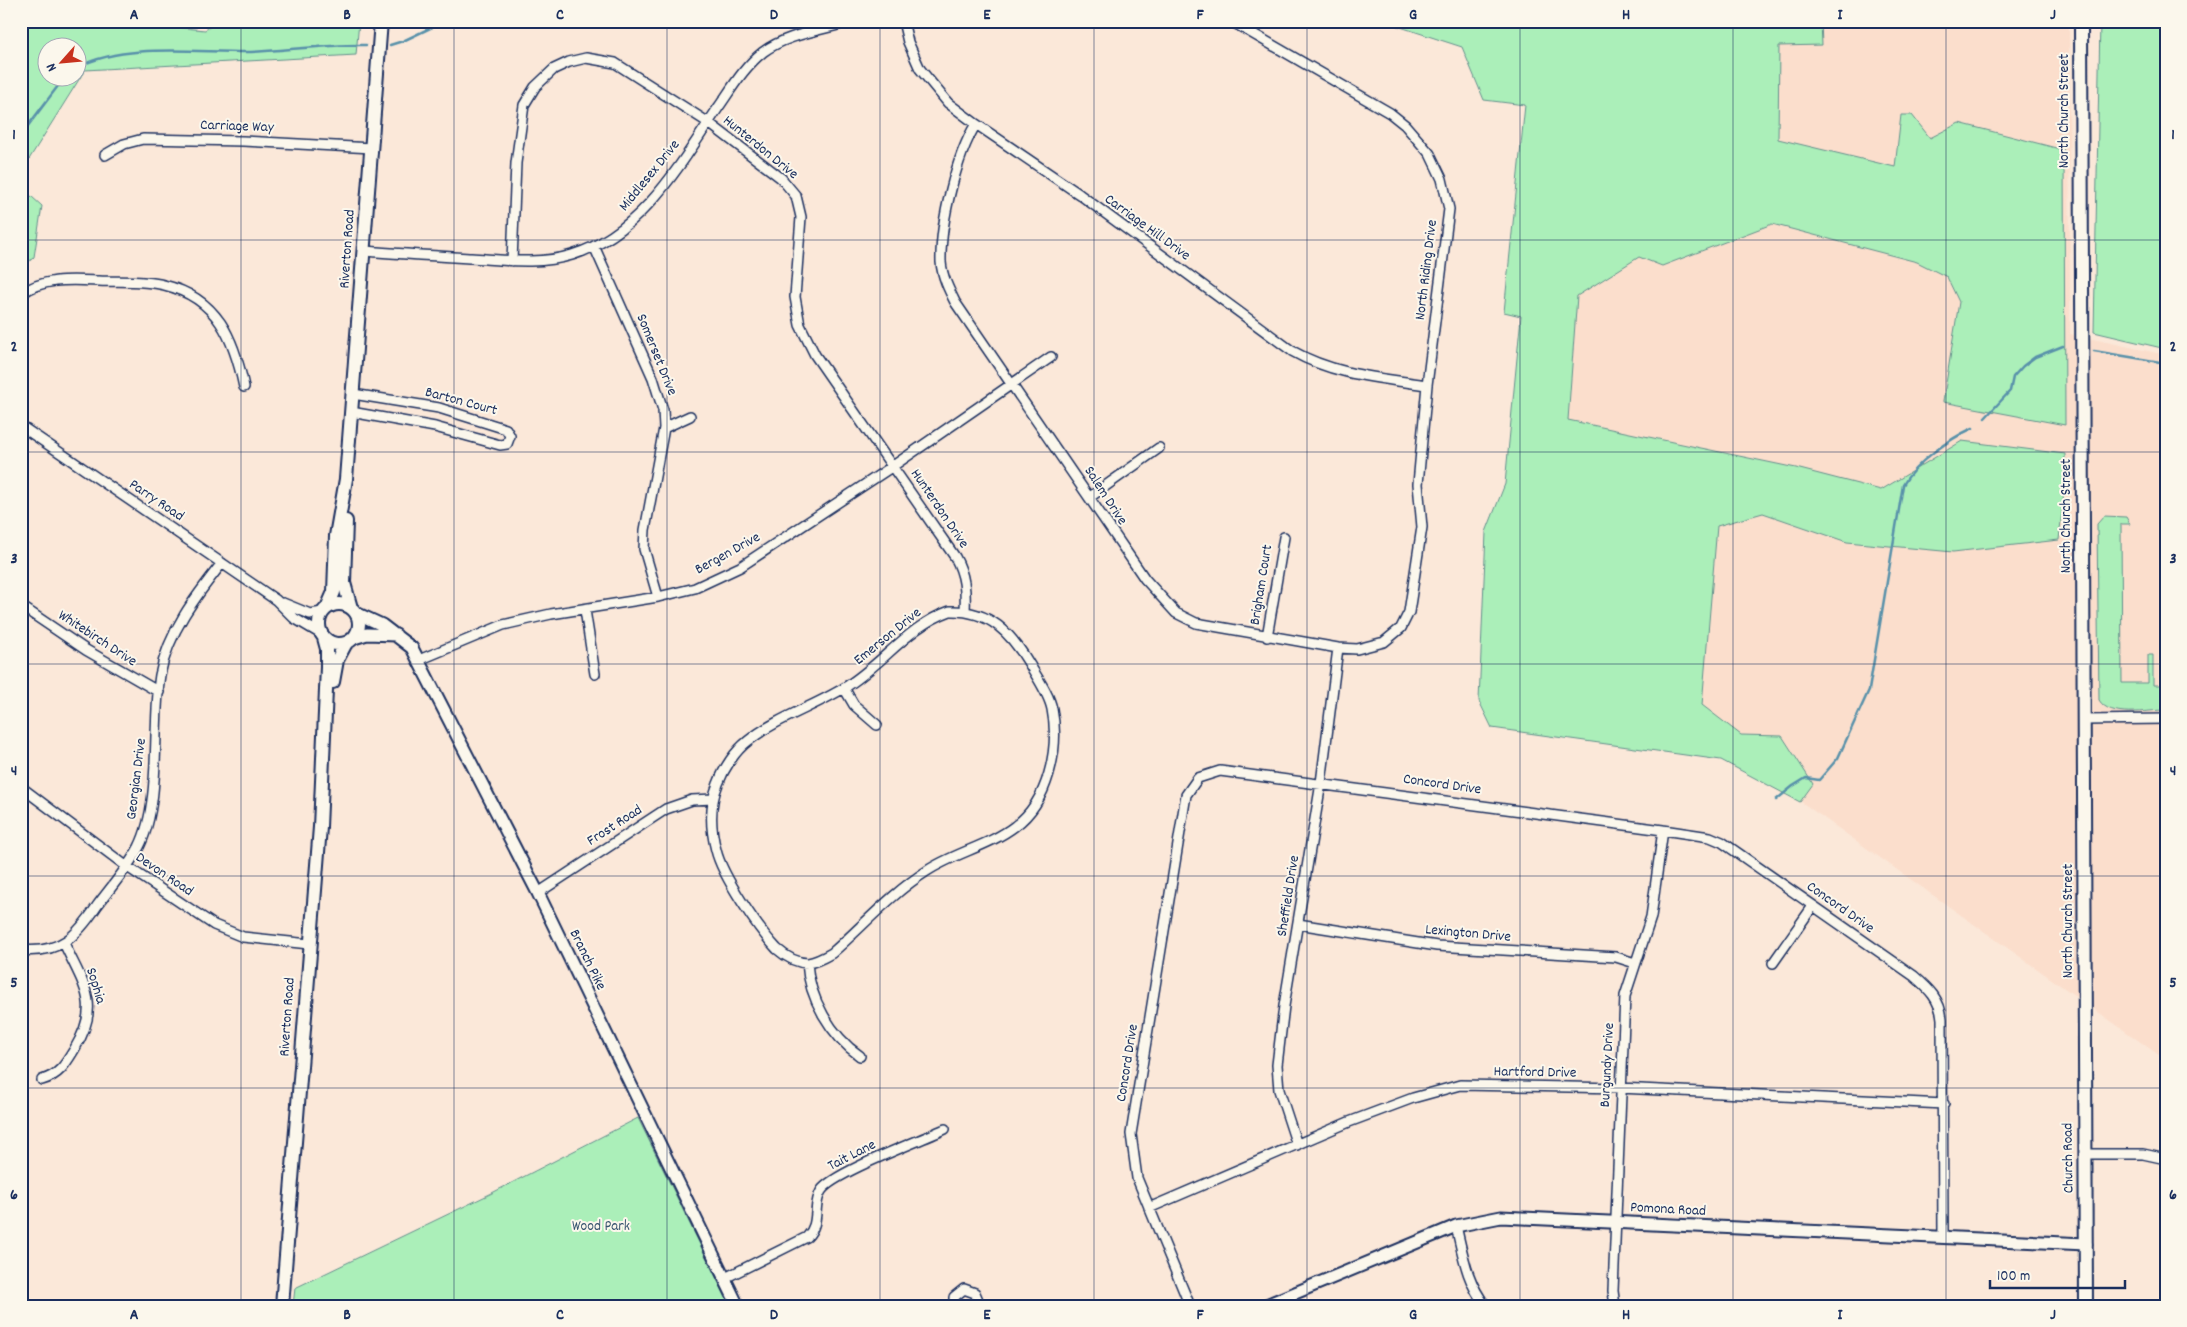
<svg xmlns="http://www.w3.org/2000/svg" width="2187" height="1327" viewBox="0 0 2187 1327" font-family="Dekko,sans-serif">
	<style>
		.built { fill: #fbdecc }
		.green { fill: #abefb9; stroke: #638f8c; fill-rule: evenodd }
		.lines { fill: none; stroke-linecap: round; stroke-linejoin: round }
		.stream { stroke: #5991aa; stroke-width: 2.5 }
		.minor-casing { stroke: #1b2f5e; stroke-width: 12 }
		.tertiary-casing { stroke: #1b2f5e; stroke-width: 15 }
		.secondary-casing { stroke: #1b2f5e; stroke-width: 16 }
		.minor { stroke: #fbf7ec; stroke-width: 9 }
		.tertiary { stroke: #fbf7ec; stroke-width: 11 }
		.secondary { stroke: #fbf7ec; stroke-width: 12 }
		.grid { fill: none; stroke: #1b2f5e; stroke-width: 1; stroke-opacity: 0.55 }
		.labels { text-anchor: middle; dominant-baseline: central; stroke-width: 4; stroke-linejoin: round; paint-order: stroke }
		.street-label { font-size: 15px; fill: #1b2f5e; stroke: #fbf7ec }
		.park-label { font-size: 15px; fill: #385570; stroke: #fbf7ec }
		.neatline { fill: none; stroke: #1b2f5e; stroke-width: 2 }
		.grid-label { font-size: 16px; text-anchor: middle; font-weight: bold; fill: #1b2f5e }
	</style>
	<rect width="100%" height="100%" fill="#fbe8d9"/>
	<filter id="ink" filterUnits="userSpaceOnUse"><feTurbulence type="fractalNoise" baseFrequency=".02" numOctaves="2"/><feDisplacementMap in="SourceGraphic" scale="10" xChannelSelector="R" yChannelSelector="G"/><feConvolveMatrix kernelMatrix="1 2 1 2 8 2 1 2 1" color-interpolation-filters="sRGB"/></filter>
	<g filter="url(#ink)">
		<path class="built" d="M1523 21H2069L2070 334 2166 355V1060L1500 589 1538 163Z"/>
		<path class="green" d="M21 21H115L205 30 219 21H359L356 55 85 70 21 172ZM48 48H78V78H48Z
			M1382 21H1821L1822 45 1779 46 1778 139 1895 167 1901 115H1912L1930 138 1959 123 2064 150 2065 425 1943 402 1959 302 1947 277 1917 262 1772 224 1662 266 1639 257 1577 296 1568 420 1796 468 1881 490 1962 441 2065 454V482L2059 540 1953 552 1847 542 1763 513 1717 526 1702 705 1741 735 1782 736 1813 784 1800 802 1721 760 1492 728 1479 701 1486 532 1505 484 1521 316 1504 312 1525 105 1484 100 1462 47Z
			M2100 21H2166V349L2094 332Z
			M21 187 42 206 34 257 21 269Z
			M2104 516 2126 517 2130 524H2121L2122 683H2148V655H2153V685H2166V710C2147 710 2110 719 2099 700L2097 524Z
			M638 1118 730 1306H293L295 1288 490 1194Z"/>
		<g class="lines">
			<path class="stream" d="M390 45 403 41 445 21
				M78 67C127 42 197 53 251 52 290 50 328 44 366 45
				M21 135 64 78
				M2094 351 2166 363
				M1985 418 2010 391 2013 377 2023 366 2035 357 2063 346
				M1776 800 1793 786 1806 778 1819 780 1838 758 1869 690 1903 485C1915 463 1949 439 1973 428"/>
			<defs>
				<path id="minor" d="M903 21 908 42 920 69 948 103 976 124 1079 194 1292 351C1334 375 1380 378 1427 385
					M976 124C956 156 940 224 941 262 942 276 949 290 955 302L1145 579 1176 613 1196 623 1338 648 1357 649 1384 642 1401 628 1409 612 1422 527 1418 484 1427 385 1449 209 1442 179 1430 154 1405 125 1390 113 1231 21
					M105 155 124 144 143 139 243 141 372 148
					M594 246 653 378 663 410 664 428 645 530 644 549 658 597
					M365 251C400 254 436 256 471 258 505 260 539 265 572 255 641 234 680 165 718 108 732 88 744 67 763 52 787 34 823 30 852 21
					M512 261 516 163 524 105 535 87 554 69 569 62 586 58 615 63 709 123 781 178 796 196 801 217 795 297 800 325 815 355 955 557C965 575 966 591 965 611
					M21 294C44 277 73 280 99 281 120 282 144 280 164 285 218 298 234 339 244 387
					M351 412 435 427 500 445 507 444 510 436 506 429 439 408 353 394
					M21 426 276 600 294 618 321 634
					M664 428 690 416
					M1090 497 1159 448
					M283 603 310 614 323 612
					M21 606 86 650 159 692
					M585 610 595 674
					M950 611C990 610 1011 633 1030 665 1038 679 1049 694 1052 709 1060 749 1048 802 1015 826 989 846 954 853 927 871 892 893 863 926 832 953 825 957 816 962 808 963 797 963 785 956 777 949 759 930 722 876 716 850 710 827 709 806 718 784 724 768 735 751 748 741 777 718 813 707 844 688 882 665 908 626 950 611Z
					M1267 637 1284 537
					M419 660 503 625 551 614 658 597 695 588 740 567 893 466 1051 357
					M844 688 854 705 877 725
					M2084 720 2166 719
					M21 787 126 866 214 925 243 937 309 944
					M538 893 666 809 692 800 713 799
					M1298 924 1437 946 1616 957 1635 963
					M21 950C60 954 77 936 97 906 111 887 128 868 139 847 162 802 152 724 160 675 168 632 196 596 222 563
					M807 963C809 998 831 1036 860 1056
					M1773 963 1813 906
					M42 1080C59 1075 65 1065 74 1050 102 1004 84 987 64 943
					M1297 1145 1279 1090 1277 1065 1284 1006 1321 783 1338 648
					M2085 1154H2143L2166 1159
					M1149 1208 1349 1122 1413 1098 1460 1085 1620 1088 1944 1104
					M1456 1226C1463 1255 1467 1283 1486 1306
					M725 1278 807 1237C821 1223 812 1206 821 1191 832 1173 922 1140 945 1129
					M954 1306V1297L964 1289 975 1293 978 1300 977 1306
					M1190 1306 1137 1178 1131 1134 1186 795 1198 778 1220 771 1663 830 1710 837 1722 842 1914 976C1929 989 1940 999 1942 1019L1943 1238
					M1615 1306 1613 1291 1625 996 1651 917 1663 830"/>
				<path id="tertiary" d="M356 613 382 625 412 648 538 893 738 1306
					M354 638 367 634 396 635
					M1264 1306 1456 1226 1501 1217 2086 1244"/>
				<path id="secondary" d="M2081 21 2086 1306
					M346 521 344 583 351 608
					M319 624a20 20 0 1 1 40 0a20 20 0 1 1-40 0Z
					M327 608 334 592 336 536 346 479 381 21
					M333 682 337 660 346 643
					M282 1306 320 827 327 667V649L324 638"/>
			</defs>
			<use href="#minor" class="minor-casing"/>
			<use href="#tertiary" class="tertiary-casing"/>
			<use href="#secondary" class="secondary-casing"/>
			<use href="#minor" class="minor"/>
			<use href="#tertiary" class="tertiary"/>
			<use href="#secondary" class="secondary"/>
		</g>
	</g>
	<path class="grid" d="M241 21V1306M454 21V1306M667 21V1306M880 21V1306M1094 21V1306M1307 21V1306M1520 21V1306M1733 21V1306M1946 21V1306M21 240H2166M21 452H2166M21 664H2166M21 876H2166M21 1088H2166"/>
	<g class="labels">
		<g class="street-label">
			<text transform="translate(2065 111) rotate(-90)">North Church Street</text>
			<text transform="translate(237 127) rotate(2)">Carriage Way</text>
			<text transform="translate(760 148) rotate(39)">Hunterdon Drive</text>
			<text transform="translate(650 176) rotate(-51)">Middlesex Drive</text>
			<text transform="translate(1147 228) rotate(36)">Carriage Hill Drive</text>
			<text transform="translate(348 249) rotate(-86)">Riverton Road</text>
			<text transform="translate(1427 270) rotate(-83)">North Riding Drive</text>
			<text transform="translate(656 355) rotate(68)">Somerset Drive</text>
			<text transform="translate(461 402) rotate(15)">Barton Court</text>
			<text transform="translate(1105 496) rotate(57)">Salem Drive</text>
			<text transform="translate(156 501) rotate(34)">Parry Road</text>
			<text transform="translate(939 509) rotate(56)">Hunterdon Drive</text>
			<text transform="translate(2067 516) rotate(-90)">North Church Street</text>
			<text transform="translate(728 554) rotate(-29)">Bergen Drive</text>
			<text transform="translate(1262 585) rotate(-81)">Brigham Court</text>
			<text transform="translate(888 637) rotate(-39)">Emerson Drive</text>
			<text transform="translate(97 639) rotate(33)">Whitebirch Drive</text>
			<text transform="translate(137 779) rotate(-83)">Georgian Drive</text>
			<text transform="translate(1442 785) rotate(8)">Concord Drive</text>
			<text transform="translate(615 826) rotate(-33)">Frost Road</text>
			<text transform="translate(164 875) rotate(34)">Devon Road</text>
			<text transform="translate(1289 896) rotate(-81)">Sheffield Drive</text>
			<text transform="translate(1840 908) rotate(35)">Concord Drive</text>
			<text transform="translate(2069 921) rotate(-90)">North Church Street</text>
			<text transform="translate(1468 934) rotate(5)">Lexington Drive</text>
			<text transform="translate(587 960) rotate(64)">Branch Pike</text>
			<text transform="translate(95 986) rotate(73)">Sophia</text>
			<text transform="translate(288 1017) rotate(-86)">Riverton Road</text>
			<text transform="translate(1128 1063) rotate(-81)">Concord Drive</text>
			<text transform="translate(1608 1065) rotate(-87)">Burgundy Drive</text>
			<text transform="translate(1535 1073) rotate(1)">Hartford Drive</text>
			<text transform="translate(852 1156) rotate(-27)">Tait Lane</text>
			<text transform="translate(2069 1158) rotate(-91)">Church Road</text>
			<text transform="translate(1668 1210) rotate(3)">Pomona Road</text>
		</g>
		<g class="park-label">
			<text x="601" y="1227">Wood Park</text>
		</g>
	</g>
	<rect width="2187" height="1327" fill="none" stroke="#fbf7ec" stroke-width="55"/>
	<g transform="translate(62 62) rotate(243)"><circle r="24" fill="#fbf7ec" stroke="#a1a7b3"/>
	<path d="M0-4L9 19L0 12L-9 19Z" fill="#c8321e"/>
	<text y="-8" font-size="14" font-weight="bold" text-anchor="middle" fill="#1b2f5e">N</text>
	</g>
	<path d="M1990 1280v8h135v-8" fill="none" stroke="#1b2f5e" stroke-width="2.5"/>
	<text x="1997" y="1280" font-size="15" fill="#1b2f5e" stroke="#fbf7ec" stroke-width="4" paint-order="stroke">100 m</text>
	<rect x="28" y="28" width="2132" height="1272" class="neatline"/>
	<g class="grid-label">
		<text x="134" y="19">A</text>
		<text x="347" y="19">B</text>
		<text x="560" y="19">C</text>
		<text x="774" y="19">D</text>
		<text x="987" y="19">E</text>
		<text x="1200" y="19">F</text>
		<text x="1413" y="19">G</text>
		<text x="1626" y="19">H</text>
		<text x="1840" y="19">I</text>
		<text x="2053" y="19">J</text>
		<text x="14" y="139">1</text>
		<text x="2173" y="139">1</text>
		<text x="14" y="351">2</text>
		<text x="2173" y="351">2</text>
		<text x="14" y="563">3</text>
		<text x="2173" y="563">3</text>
		<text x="14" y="775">4</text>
		<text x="2173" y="775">4</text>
		<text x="14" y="987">5</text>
		<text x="2173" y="987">5</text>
		<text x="14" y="1199">6</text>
		<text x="2173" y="1199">6</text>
		<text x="134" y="1319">A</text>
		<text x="347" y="1319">B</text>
		<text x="560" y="1319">C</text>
		<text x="774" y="1319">D</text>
		<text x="987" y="1319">E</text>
		<text x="1200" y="1319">F</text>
		<text x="1413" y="1319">G</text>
		<text x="1626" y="1319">H</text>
		<text x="1840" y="1319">I</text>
		<text x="2053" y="1319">J</text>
	</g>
</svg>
